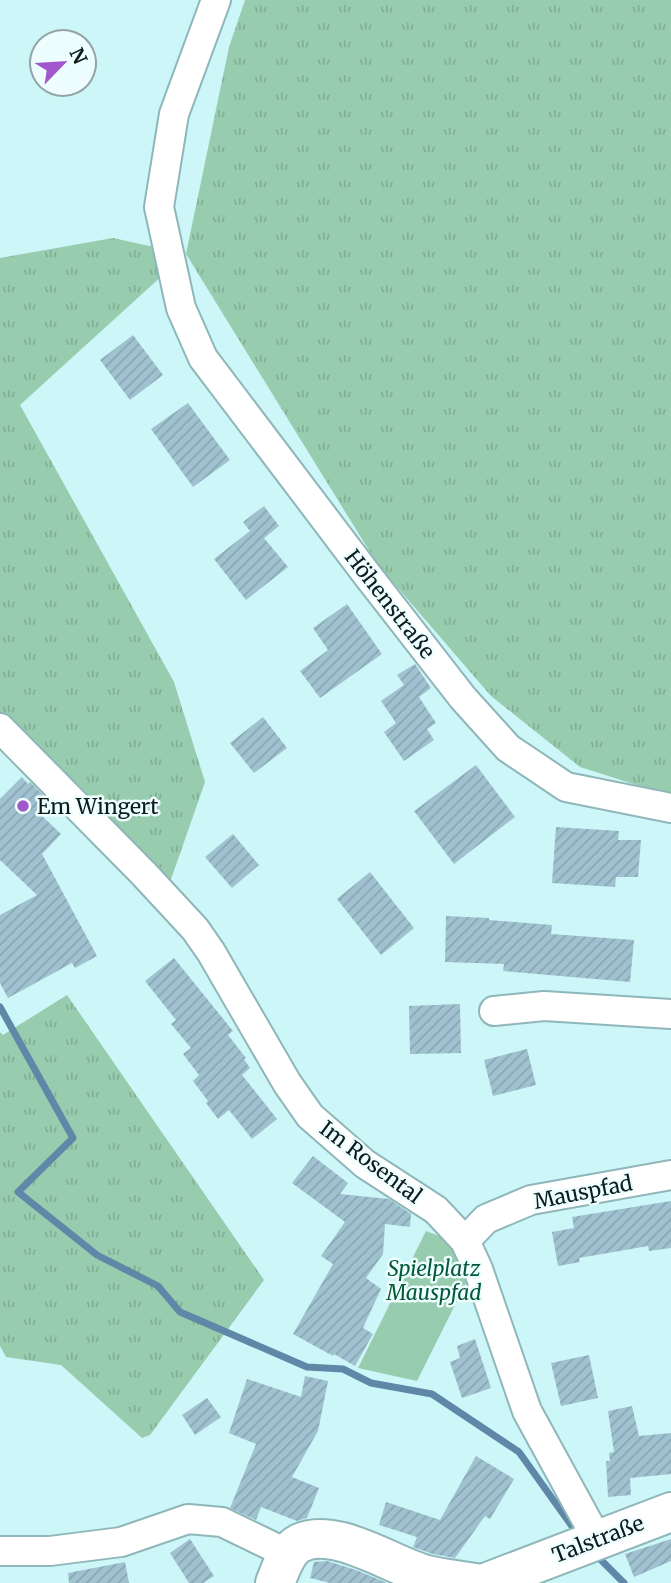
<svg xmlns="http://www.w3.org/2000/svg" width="671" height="1583" viewBox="0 0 671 1583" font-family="Merriweather,serif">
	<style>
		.grass { fill: url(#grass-tufts) }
		.park { fill: #98ccae }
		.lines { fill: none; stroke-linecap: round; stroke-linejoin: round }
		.stream { stroke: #5f88a8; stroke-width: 7 }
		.building { fill: url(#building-hatch) }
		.minor-casing { stroke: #8fb6b9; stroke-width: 32 }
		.secondary-casing { stroke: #8fb6b9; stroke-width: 42 }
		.minor { stroke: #fff; stroke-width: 28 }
		.secondary { stroke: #fff; stroke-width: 38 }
		.poi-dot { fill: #a258cb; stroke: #eefeff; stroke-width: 2.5 }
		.labels { text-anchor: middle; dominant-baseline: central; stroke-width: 5; stroke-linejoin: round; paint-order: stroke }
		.street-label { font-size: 21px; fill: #0c1b1d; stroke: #eefeff }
		.poi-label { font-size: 21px; fill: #0c1b1d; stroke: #eefeff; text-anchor: start }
		.park-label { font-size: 21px; font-style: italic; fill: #035937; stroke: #eefeff }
	</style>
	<defs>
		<pattern id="grass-tufts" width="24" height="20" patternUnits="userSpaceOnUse" patternTransform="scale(1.75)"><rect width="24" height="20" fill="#98ccae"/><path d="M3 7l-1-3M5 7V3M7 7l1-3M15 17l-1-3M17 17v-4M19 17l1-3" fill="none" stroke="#82af95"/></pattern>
		<pattern id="building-hatch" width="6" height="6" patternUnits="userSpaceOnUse" patternTransform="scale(1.75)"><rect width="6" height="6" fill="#a0c2d0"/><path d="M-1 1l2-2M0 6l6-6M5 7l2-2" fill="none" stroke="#89a6b2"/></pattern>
	</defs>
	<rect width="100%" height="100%" fill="#cdf6f9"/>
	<path class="grass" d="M245 0H671V796L580 767 491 696 378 565 186 254 20 405 174 682 205 782 169 885 0 715V258L113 238 186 254 229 47Z
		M67 995 264 1280 150 1435 142 1438 61 1365 6 1357 0 1346V1032L3 1035Z"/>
	<path class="park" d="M426 1231 447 1239 468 1279 417 1381 358 1368Z"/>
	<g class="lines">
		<path class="stream" d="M0 1007 73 1138 18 1192 97 1255 158 1286 180 1312 307 1367 343 1369 371 1383 432 1394 519 1452 574 1529
			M596 1555 624 1583"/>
	</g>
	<path class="building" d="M133 335 163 375 130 400 100 360Z
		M188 403 230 460 193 487 151 429Z
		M264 506 279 526 264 538 288 567 246 600 214 559 250 531 243 522Z
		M347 604 382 654 320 698 300 671 328 650 313 628Z
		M415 664 431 688 419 697 436 723 427 729 434 740 404 761 384 732 396 723 381 701 404 685 397 675Z
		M263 717 287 748 254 773 230 743Z
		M476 765 515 817 454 864 414 811Z
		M22 777 28 784 30 782 52 804 41 815 61 834 42 854 97 956 75 968 72 963 8 998 0 983V915L37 895 0 860V799Z
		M556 827 619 831 618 840H641L638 877H616L615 887 552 883Z
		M233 834 259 865 232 888 205 857Z
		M370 872 414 928 381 955 337 899Z
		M446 916 489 918V920L552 925 551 934 634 940 630 982 503 971 504 964 445 962Z
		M174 958 233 1031 228 1035 246 1058 244 1059 250 1068 242 1075 277 1119 252 1139 229 1110 218 1119 206 1103 208 1101 193 1081 199 1075 183 1054 191 1048 171 1024 176 1020 145 981Z
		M460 1004 461 1053 410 1054 409 1006Z
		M527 1049 536 1085 493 1096 484 1060Z
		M313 1156 348 1183 340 1194 389 1199 411 1214 410 1227 385 1224 383 1254 366 1278 381 1289 363 1328 373 1334 355 1366 334 1354 333 1356 293 1334 333 1264 321 1256 345 1222 292 1183Z
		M671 1201V1248L649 1251 648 1246 579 1258 580 1262 558 1266 552 1232 574 1228 572 1217Z
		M475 1339 491 1388 462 1398 450 1362 460 1358 457 1346Z
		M589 1355 598 1398 561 1406 551 1363Z
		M305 1376 328 1381 318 1431 292 1477 319 1488 307 1518 297 1521 261 1507 256 1520 230 1508 256 1444 229 1433 247 1379 301 1397Z
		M207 1398 221 1417 195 1435 182 1415Z
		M632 1406 639 1436 671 1433V1474L630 1478 631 1495 608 1497 606 1461H610L609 1453 614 1452 608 1411Z
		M476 1456 514 1479 490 1519 485 1516 455 1558 433 1554 413 1547 417 1537 379 1525 386 1502 440 1520Z
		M190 1539 214 1576 203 1583H189L170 1553Z
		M671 1539V1561L634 1577 625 1554Z
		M327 1561 356 1570 387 1583H330L310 1578 314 1562Z
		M125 1562 129 1583H69L68 1573Z"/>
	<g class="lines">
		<defs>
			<path id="minor" d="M216 0 174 114 159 207 181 308 203 358 368 576 463 698 508 748 566 787 671 808
				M0 728 144 874 195 929 211 952 287 1083 310 1116 365 1164 436 1210 465 1241 478 1269 527 1411 597 1539
				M494 1011 544 1006 671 1014
				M465 1241 486 1219 531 1200 671 1175
				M0 1551H50L121 1542 188 1519 222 1522 288 1554"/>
			<path id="secondary" d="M275 1583C281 1569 286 1550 300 1543 336 1526 392 1566 427 1575 443 1579 459 1580 475 1583
				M485 1583 671 1512"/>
		</defs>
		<use href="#minor" class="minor-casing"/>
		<use href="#secondary" class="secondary-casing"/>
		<use href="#minor" class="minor"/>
		<use href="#secondary" class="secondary"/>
	</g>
	<circle class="poi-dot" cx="23" cy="806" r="7"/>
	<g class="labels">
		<g class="street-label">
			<text transform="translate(390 604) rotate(52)">Höhenstraße</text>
			<text transform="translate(371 1162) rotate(37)">Im Rosental</text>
			<text transform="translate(583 1192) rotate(-11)">Mauspfad</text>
			<text transform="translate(598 1539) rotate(-21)">Talstraße</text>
		</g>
		<g class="poi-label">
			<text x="37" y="806">Em Wingert</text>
		</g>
		<g class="park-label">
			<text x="434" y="1268">Spielplatz<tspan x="434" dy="24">Mauspfad</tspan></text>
		</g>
	</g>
	<g transform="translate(63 63) rotate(65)"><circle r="33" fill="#eefeff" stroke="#94a3a5" stroke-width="2"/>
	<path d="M0-5L12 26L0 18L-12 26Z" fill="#a258cb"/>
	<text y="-10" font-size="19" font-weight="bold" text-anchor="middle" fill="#0c1b1d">N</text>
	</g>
</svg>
